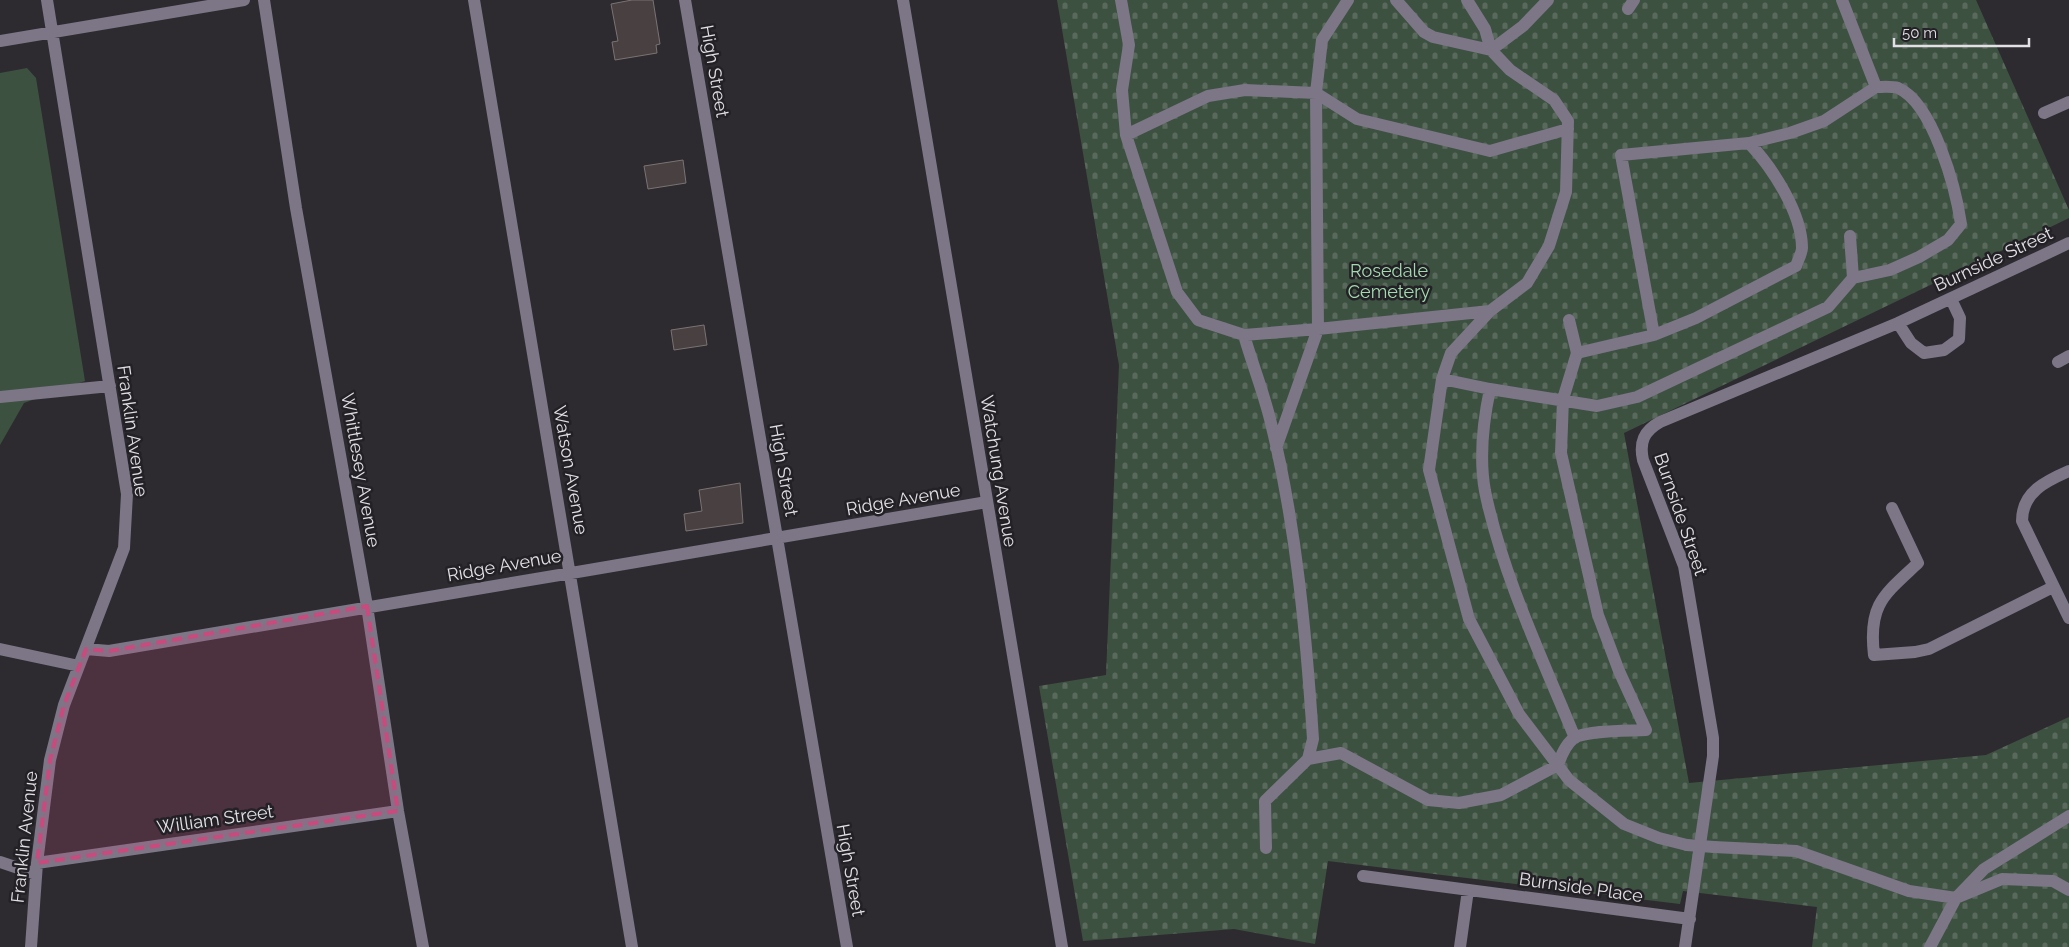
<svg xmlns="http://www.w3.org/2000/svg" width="2069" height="947" viewBox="0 0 2069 947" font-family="Raleway,sans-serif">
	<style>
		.green { fill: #3d5141 }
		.cemetery { fill: url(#cemetery-stones) }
		.building { fill: #494141; stroke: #7b7372 }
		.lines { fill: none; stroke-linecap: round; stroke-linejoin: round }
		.minor { stroke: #7c7687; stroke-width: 12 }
		.minor-bridge { stroke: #7c7687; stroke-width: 12 }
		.marked { fill: #ca4a7d; fill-opacity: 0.2; stroke: #ca4a7d; stroke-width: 4; stroke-dasharray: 10 6; stroke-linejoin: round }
		.labels { text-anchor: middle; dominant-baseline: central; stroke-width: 5; stroke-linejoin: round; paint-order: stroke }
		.street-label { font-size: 18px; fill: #e2e0e4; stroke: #232126 }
		.park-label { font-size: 18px; fill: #a2dcae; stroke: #232126 }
	</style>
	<defs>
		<pattern id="cemetery-stones" width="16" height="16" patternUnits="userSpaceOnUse" patternTransform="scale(1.25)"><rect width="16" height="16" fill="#3d5141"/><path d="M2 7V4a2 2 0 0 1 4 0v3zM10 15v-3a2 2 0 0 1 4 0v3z" fill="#596a5c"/></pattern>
	</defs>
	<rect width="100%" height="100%" fill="#2d2b30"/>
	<path class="green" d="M27 68 36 78 85 381 24 403 0 445V73Z"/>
	<path class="cemetery" d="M1057 0H1976L2069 210V218L1624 433 1689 783 1986 755 2069 717V947H1812L1817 907 1683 891 1680 904 1328 861 1315 944 1234 929 1083 941 1039 686 1106 675 1119 365Z"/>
	<path class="building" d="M632 0H653L660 44 656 45 657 53 615 60 612 42 618 41 611 4Z
		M683 160 686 183 648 189 644 166Z
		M704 325 707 345 674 350 671 330Z
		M740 483 743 523 686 531 684 514 702 511 699 490Z"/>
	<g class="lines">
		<path class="minor" d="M264 0 296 208 367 606 398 811 423 947
			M474 0 632 947
			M685 0 847 947
			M903 0 1062 947
			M1121 0 1129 45 1122 90 1126 135 1177 292 1198 320 1244 335 1318 329 1316 93 1245 90 1208 96 1126 135
			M1348 0 1322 40 1316 93 1357 119 1490 151 1568 129
			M1396 0 1424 32 1433 37 1491 50 1523 26 1548 0
			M1628 9 1634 0
			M0 41 244 0
			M2044 113 2069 102
			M1749 143 1790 133 1824 121 1876 87 1842 0
			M1850 236 1853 278
			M1569 320 1577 353
			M1898 323 1911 343 1924 353 1944 350 1959 339 1960 318 1951 299
			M1244 335C1252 363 1263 391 1270 419 1296 523 1306 632 1313 739L1308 759 1265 801 1266 848
			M2058 362 2069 356
			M1442 379 1451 353 1490 311
			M1490 389 1597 406 1637 397 1828 307 1853 278 1890 270 1919 257 1948 240 1961 224C1956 189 1933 103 1898 88 1892 86 1882 87 1876 87
			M0 397 110 386
			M1276 448 1318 329 1490 311 1527 283 1549 246 1566 192 1568 121 1554 100 1510 70 1491 50 1485 29 1467 0
			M2069 471C2046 481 2022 492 2022 521L2069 618
			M1892 508 1918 563C1884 595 1868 604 1874 655L1915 652 1929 649 2053 587
			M0 649 79 666
			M86 649 109 651C401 600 695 554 987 502
			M1575 738C1543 660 1502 574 1485 491 1479 458 1483 422 1490 389L1442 379 1429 470 1469 619 1519 714 1569 780 1624 824 1659 838 1687 845
			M1308 759 1341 753 1428 800 1459 803 1501 795 1558 765C1561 756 1565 745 1574 738 1587 730 1629 731 1646 730L1619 671 1598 615 1561 453 1563 399 1577 353 1654 335 1621 155 1749 143C1772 167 1802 213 1802 248 1802 253 1798 260 1796 266L1696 318 1654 335
			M1714 847 1796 851 1909 891 1956 898 2002 879 2053 881 2069 890
			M0 862 36 874
			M37 863 398 811
			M1363 876 1690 919
			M31 947 37 863 50 760 64 705 124 548 127 494 47 0
			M1460 947 1468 890
			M1685 947 1713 756V738L1684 566 1643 460C1639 442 1644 431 1660 422L1898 323 2069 243
			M1930 947 1956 898 1984 869 2069 816"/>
		<path class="minor-bridge" d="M1687 845 1714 847"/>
	</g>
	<path class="marked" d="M367 606 398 811 37 863 50 760 64 705 86 649 109 651Z"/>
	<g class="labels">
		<g class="street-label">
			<text transform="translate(715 71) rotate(80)">High Street</text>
			<text transform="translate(1993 259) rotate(-25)">Burnside Street</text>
			<text transform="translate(133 431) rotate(82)">Franklin Avenue</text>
			<text transform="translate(361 470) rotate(80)">Whittlesey Avenue</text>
			<text transform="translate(571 470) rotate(80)">Watson Avenue</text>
			<text transform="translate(784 470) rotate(80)">High Street</text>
			<text transform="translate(999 471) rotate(81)">Watchung Avenue</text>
			<text transform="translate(903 499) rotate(-10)">Ridge Avenue</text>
			<text transform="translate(1681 514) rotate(71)">Burnside Street</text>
			<text transform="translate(504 565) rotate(-10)">Ridge Avenue</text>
			<text transform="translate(215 819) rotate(-8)">William Street</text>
			<text transform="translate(24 837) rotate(-84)">Franklin Avenue</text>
			<text transform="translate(851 870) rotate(80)">High Street</text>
			<text transform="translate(1581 887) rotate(8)">Burnside Place</text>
		</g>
		<g class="park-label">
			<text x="1389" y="270">Rosedale<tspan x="1389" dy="21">Cemetery</tspan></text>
		</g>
	</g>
	<path d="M1894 38v8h135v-8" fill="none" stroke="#e2e0e4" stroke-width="2.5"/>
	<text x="1902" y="38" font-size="15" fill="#e2e0e4" stroke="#232126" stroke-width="4" paint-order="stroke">50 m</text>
</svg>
